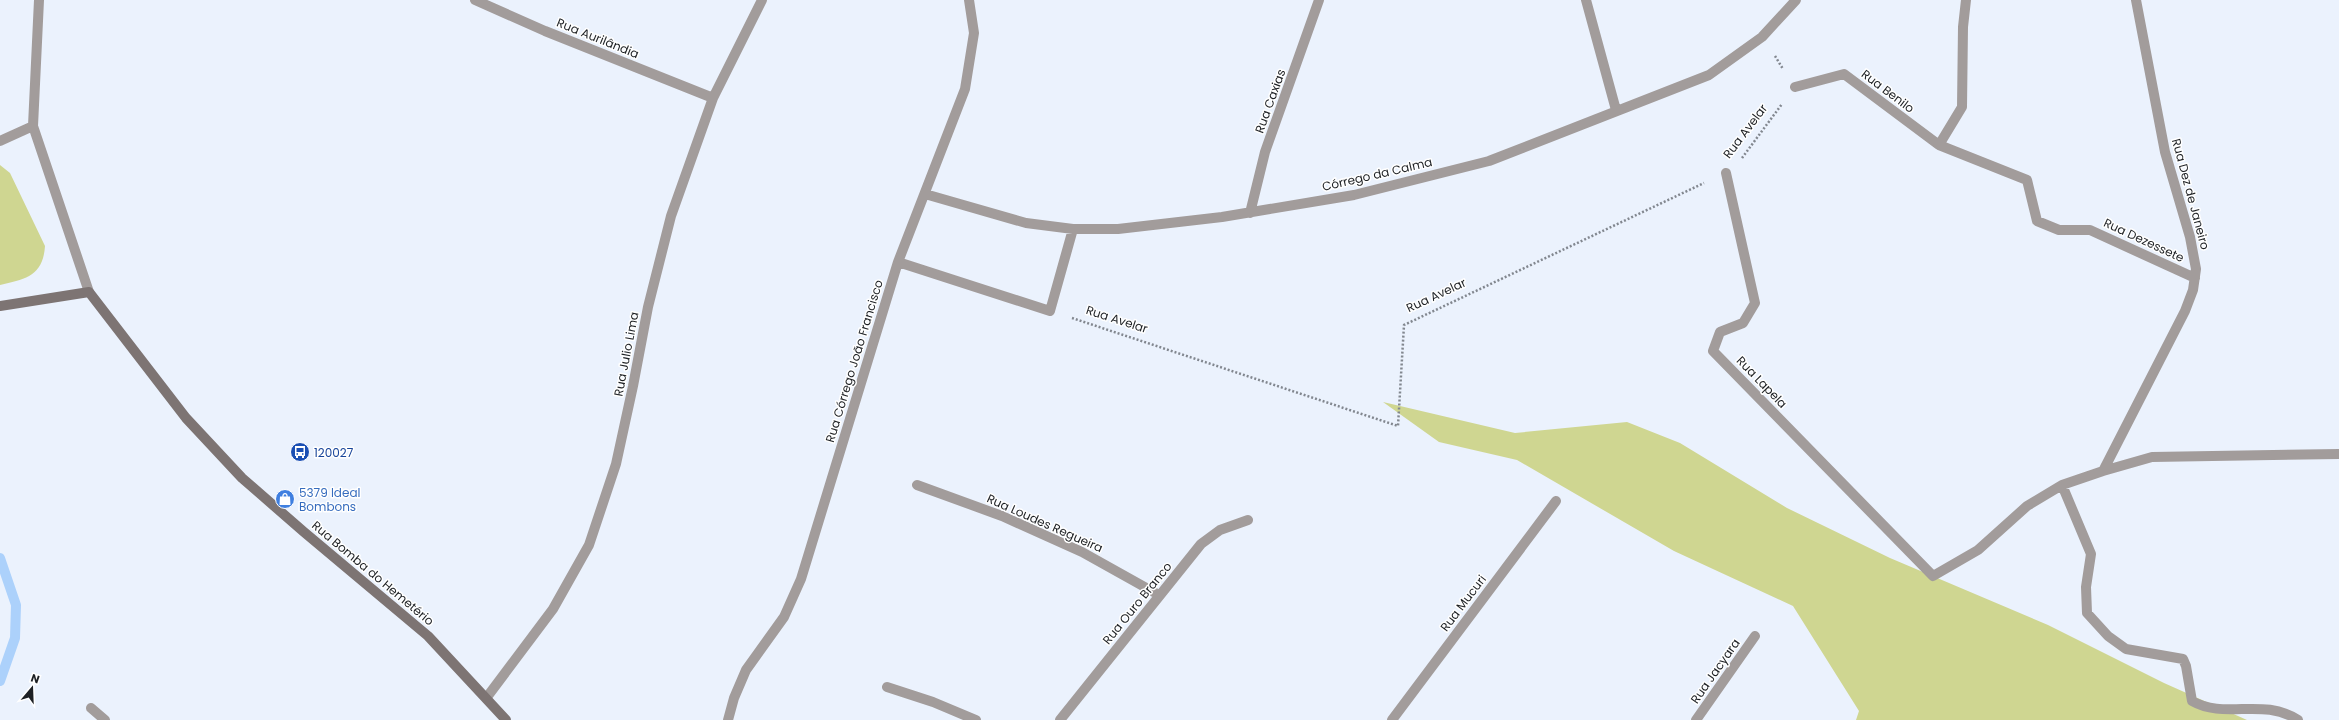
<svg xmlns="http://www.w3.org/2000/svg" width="2339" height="720" viewBox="0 0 2339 720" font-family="Poppins,sans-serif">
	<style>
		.green { fill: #cfd691 }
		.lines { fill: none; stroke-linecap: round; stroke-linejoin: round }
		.stream { stroke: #acd1fb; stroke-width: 10 }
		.path { stroke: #82878f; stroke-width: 2.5; stroke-dasharray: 2 2; stroke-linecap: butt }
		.minor { stroke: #a29c9b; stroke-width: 10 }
		.secondary { stroke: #7d7473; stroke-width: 10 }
		.labels { text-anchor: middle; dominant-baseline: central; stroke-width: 3; stroke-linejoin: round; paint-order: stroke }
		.street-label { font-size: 12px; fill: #1d2024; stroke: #fff }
		.transit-label { font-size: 12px; fill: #164399; stroke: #fff; text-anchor: start }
		.shop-label { font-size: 12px; fill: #366cbe; stroke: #fff; text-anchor: start }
	</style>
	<rect width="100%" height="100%" fill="#ebf2fd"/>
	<path class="green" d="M0 165 10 173 45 246C43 276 26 279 0 285Z
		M1383 402 1515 433 1627 422 1680 443 1787 508 1890 558 2048 625 2164 683 2247 720H1856L1859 711 1793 606 1674 551 1517 460 1439 442Z"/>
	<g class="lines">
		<path class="stream" d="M0 558 16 605 15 638 0 681"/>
		<path class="path" d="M1775 56 1783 69
			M1742 158 1782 104
			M1072 318 1398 426 1404 325 1704 183"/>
		<path class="minor" d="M39 0 33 126 89 292
			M475 0 545 31 713 98
			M1586 0 1616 110
			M1795 87 1844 74 1939 145 2027 180 2037 221 2059 230H2090L2195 278
			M0 141 33 126
			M1939 145 1962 107 1963 27 1966 0
			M1726 173 1755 303 1743 323 1720 332 1713 351 1933 576 1978 550 2027 506 2062 485 2103 471 2152 457 2339 454
			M925 194 1026 223 1073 229H1118L1222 217 1354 195 1489 161 1709 75 1762 37 1796 0
			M1250 213 1265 152 1319 0
			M898 262 1050 311 1073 229
			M2103 471 2185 311 2193 290 2196 269 2190 237 2165 152 2136 0
			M917 485 1002 516 1082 552 1159 595
			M2062 485 2091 554 2086 587 2087 613 2108 636 2126 649 2183 659 2186 666 2192 701C2225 720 2263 697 2298 720
			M887 687 933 702 976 720
			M487 697 553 609 589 545 616 464 633 386 648 307 671 216 713 98 762 0
			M91 708 105 720
			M728 720 734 698 746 670 784 617 801 579 898 262 965 89 974 33 969 0
			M1060 720 1201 544 1220 530 1248 520
			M1392 720 1556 501
			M1696 720 1755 636"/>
		<path class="secondary" d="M0 306 89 292 186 418 242 478 304 532 428 636 506 720"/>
	</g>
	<defs>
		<symbol id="bus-disc" viewBox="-11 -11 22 22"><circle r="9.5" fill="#1a4fb4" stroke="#fff"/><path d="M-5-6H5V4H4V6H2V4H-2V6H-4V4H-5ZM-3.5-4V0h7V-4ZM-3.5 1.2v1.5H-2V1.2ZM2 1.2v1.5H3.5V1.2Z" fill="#fff"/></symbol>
		<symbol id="shop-disc" viewBox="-11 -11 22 22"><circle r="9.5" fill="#3f7fe0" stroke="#fff"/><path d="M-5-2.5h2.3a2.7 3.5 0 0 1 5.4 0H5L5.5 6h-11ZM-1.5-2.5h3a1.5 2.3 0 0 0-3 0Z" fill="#fff"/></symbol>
	</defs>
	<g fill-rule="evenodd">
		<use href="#bus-disc" x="289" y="441" width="22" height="22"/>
		<use href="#shop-disc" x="274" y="488" width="22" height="22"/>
	</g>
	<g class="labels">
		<g class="street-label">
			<text transform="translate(598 38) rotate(22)">Rua Aurilândia</text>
			<text transform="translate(1888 91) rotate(37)">Rua Benilo</text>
			<text transform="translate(1270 101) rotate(-70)">Rua Caxias</text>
			<text transform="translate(1745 131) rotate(-53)">Rua Avelar</text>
			<text transform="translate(1377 174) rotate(-13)">Córrego da Calma</text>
			<text transform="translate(2191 194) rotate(75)">Rua Dez de Janeiro</text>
			<text transform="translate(2144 240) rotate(25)">Rua Dezessete</text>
			<text transform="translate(1436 295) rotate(-25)">Rua Avelar</text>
			<text transform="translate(1117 319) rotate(18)">Rua Avelar</text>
			<text transform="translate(626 354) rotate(-79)">Rua Julio Lima</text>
			<text transform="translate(854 361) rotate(-73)">Rua Córrego João Francisco</text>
			<text transform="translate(1762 382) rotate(46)">Rua Lapela</text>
			<text transform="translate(1045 523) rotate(24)">Rua Loudes Regueira</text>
			<text transform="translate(373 573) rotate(40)">Rua Bomba do Hemetério</text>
			<text transform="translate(1137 603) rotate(-51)">Rua Ouro Branco</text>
			<text transform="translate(1463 603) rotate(-53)">Rua Mucuri</text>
			<text transform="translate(1715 671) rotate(-55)">Rua Jacyara</text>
		</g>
		<g class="transit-label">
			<text x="314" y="452">120027</text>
		</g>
		<g class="shop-label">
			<text x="299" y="492">5379 Ideal<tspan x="299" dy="14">Bombons</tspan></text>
		</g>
	</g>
	<g transform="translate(32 688) rotate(19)" stroke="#ffffff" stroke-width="3" paint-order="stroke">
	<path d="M0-3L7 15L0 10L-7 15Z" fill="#1d2024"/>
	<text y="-6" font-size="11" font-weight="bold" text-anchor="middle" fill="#1d2024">N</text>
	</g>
</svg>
